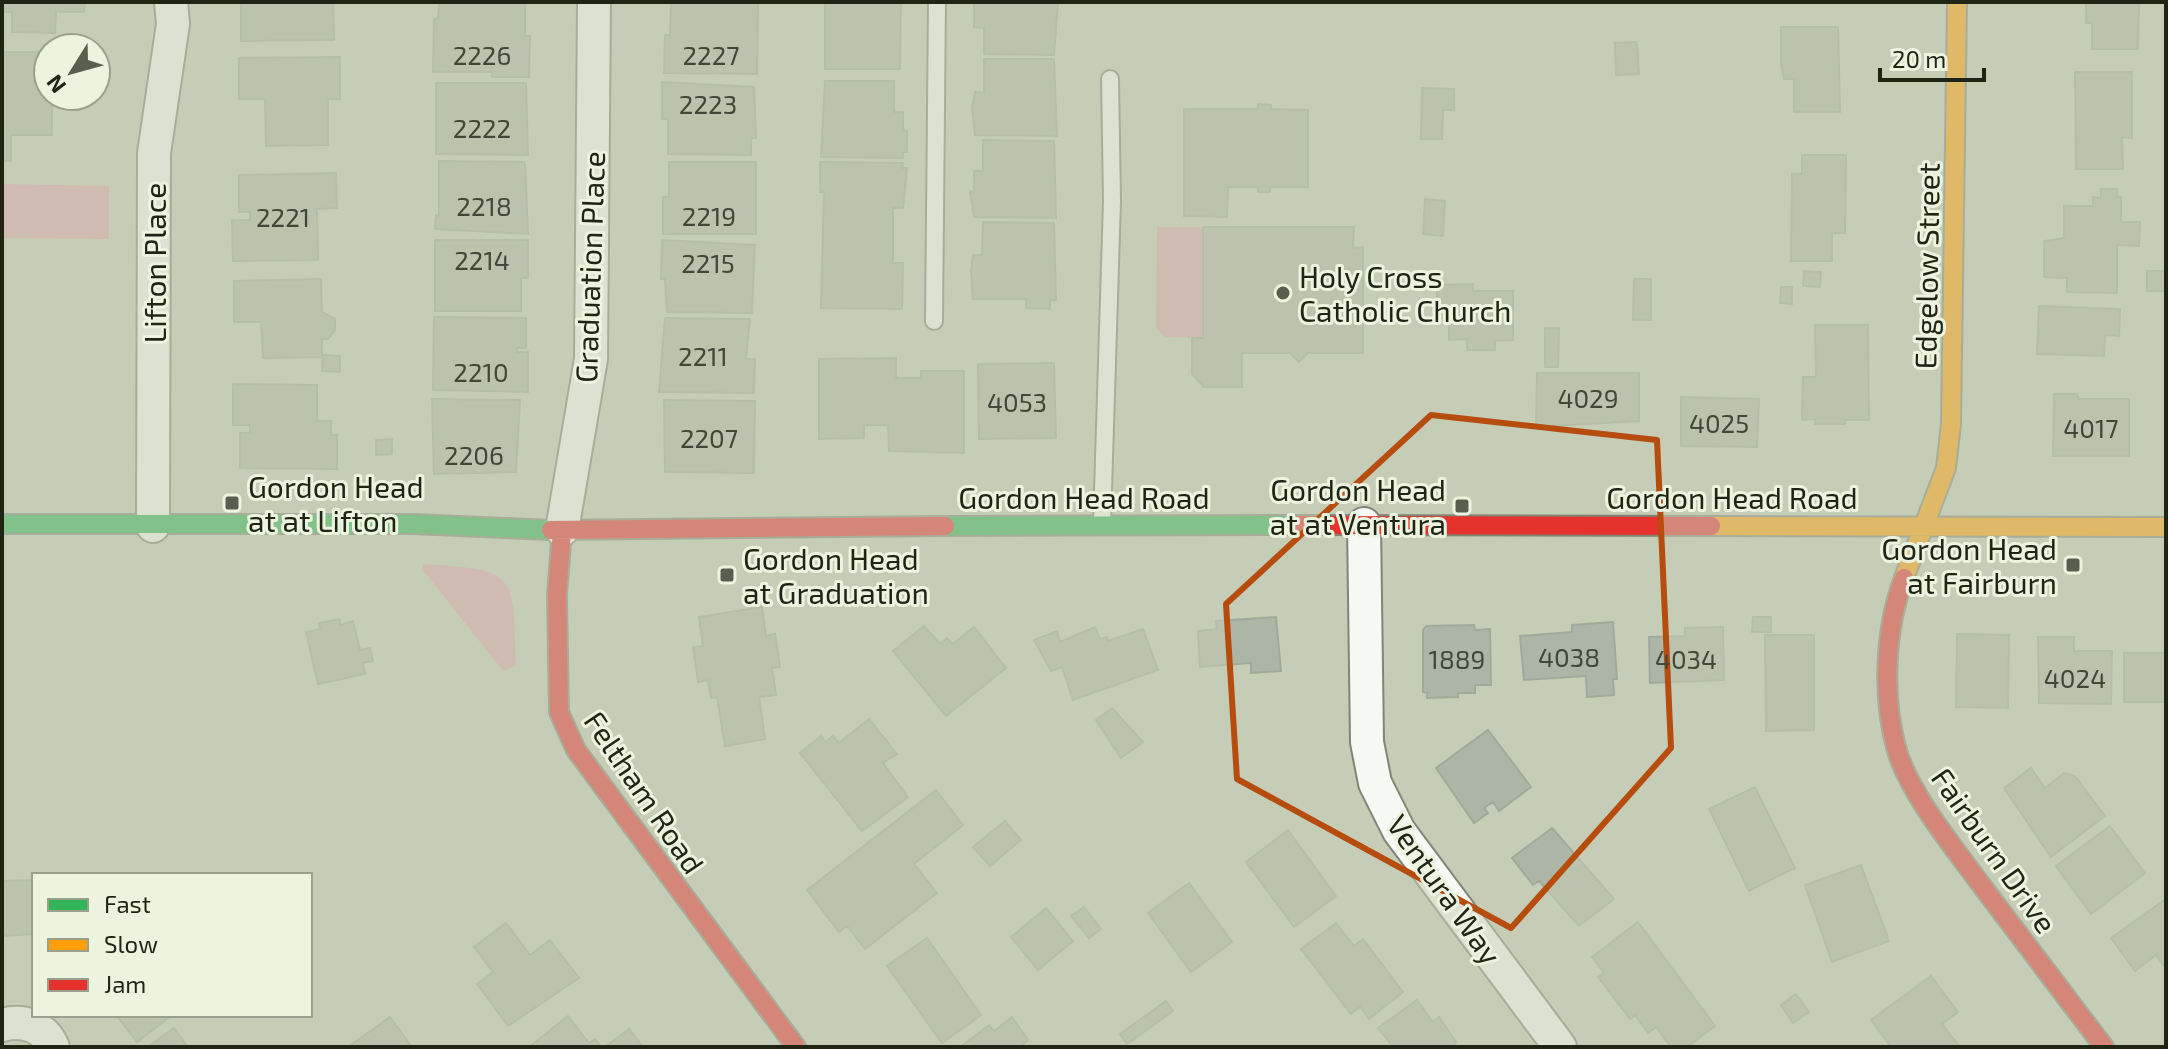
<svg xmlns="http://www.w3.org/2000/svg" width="2168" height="1049" viewBox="0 0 2168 1049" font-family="'Exo 2',sans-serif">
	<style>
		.green { fill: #daa4ab }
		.building { fill: #adb6a6; stroke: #a1aa9a; stroke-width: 2 }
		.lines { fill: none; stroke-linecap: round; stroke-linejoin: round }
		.lane-casing { stroke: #808575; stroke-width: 20 }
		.street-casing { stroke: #808575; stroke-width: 36 }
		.fast-casing { stroke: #808575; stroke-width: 22 }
		.slow-casing { stroke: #808575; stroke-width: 22 }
		.jam-casing { stroke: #808575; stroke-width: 22 }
		.lane { stroke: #f6f8f4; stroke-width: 16 }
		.street { stroke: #f6f8f4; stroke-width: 32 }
		.fast { stroke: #30b455; stroke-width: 18 }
		.slow { stroke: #ff9f0a; stroke-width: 18 }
		.jam { stroke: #e5322d; stroke-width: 18 }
		.marked { fill: none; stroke: #b64c0e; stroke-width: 6; stroke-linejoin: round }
		.poi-dot { fill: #595f4e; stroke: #ecf3df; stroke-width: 3 }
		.labels { text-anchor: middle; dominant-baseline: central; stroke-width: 6; stroke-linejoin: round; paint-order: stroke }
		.number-label { font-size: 26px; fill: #424839 }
		.street-label { font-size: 30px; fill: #1f2415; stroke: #ecf3df }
		.poi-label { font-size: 30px; fill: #1f2415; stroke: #ecf3df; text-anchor: start }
	</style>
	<rect width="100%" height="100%" fill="#c6cdb7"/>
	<path class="green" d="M2 184 109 186V239L2 238Z
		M1157 227H1203V338L1165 337 1156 328Z
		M423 564C520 570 512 573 516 665L503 671 423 570Z"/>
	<path class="building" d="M2 2H85L84 12H56L55 33 12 32V12H2Z
		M241 2H333L334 40 241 41Z
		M439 2H525V36H530L529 77H492V72H433L434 19 438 18Z
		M671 2H758L757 74 664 73 665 35H670Z
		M825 2H901L900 69H825Z
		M974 2H1058L1054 55 984 54V28L974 27Z
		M2086 2H2139L2138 49H2092V23H2086Z
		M1781 27H1838L1840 112H1794V79H1784L1781 64Z
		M1637 42 1639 74 1616 75 1615 43Z
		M2 52H48V96H52V135H11V161H2Z
		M340 57V99H328V145L266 146 265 99H239V58Z
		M984 59H1054L1057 136 975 135 972 108 975 92H984Z
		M2075 72H2132V138L2122 137 2123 169H2076Z
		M825 81H894V112H903V130L907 131V152H903V158L821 157Z
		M662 82 754 87 756 138H751V155L668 154V119H662Z
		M436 83H526L528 155 436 154Z
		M1422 88 1454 89V110H1443L1442 139H1421Z
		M1258 104 1271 105V109L1308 110V187H1270V192H1258V187H1228L1227 217 1184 216V109H1258Z
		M983 140 1054 141 1056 218 974 217 970 191 974 192V171H983Z
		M1802 155H1846L1845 233H1832V261H1791L1792 174H1802Z
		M439 161 525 162 528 234 435 229 436 215 439 216Z
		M669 162H756V234H663V197H669Z
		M820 162 903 163 902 168H907L903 208H893V263H903L902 309 821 308 824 192H820Z
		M336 173 337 208 317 209 318 260 233 261 232 220H250V212H239V175Z
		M2101 189H2117V197H2121V222H2140L2139 246 2117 245V293L2067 292V278L2044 277V241L2064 238V206H2093V197L2101 198Z
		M1425 199 1445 201 1443 236 1423 234Z
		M983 222 1054 223 1056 300H1050V309L1026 308V299H973L971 272 973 255H982Z
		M1203 227H1354L1353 248 1363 247V353H1308L1299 362 1290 353H1242V387H1204L1192 374V338H1203Z
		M435 240H528V278H521V311H435Z
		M662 240 755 245 752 313 667 312 665 279H661Z
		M1804 271 1821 272 1820 287 1803 286Z
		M2147 271H2166V291H2147Z
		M321 279 322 312 335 319V330L328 339H322V357L263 358 261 322H234V281Z
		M1634 279H1651V320H1633Z
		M1473 284V291H1513V340L1495 341V350H1467V339L1449 340V318H1437V285Z
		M1781 287H1792V304L1780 303Z
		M2039 306 2120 309 2119 336 2105 335 2104 356 2037 354Z
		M434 317 526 318V348H517V352H528V392L433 390Z
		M665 318 750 319 746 359H755L754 393 659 392Z
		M1815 325H1868L1869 420H1845V424H1815V419L1802 420 1803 377H1816Z
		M1545 328H1559L1558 367H1545Z
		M323 355 340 356V372L322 371Z
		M896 358V378H921V371H964V453L889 451 888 425H864V438L819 439V359Z
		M1054 363 1056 438 979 439 978 364Z
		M1537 373H1639V421L1536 427Z
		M233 384 317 385V421H331V435H337V469L240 468V433H250V425H233Z
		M2054 394H2077L2079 399H2129V456H2053Z
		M1681 397 1759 399 1757 447 1681 446Z
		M432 399 520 400 516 472 434 474Z
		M664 400 755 401 754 473 665 472Z
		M392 439V454L376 455V440Z
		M762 607 766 636 775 634 780 667 772 668 776 695 759 697 765 739 725 746 717 697 711 698 708 680 698 682 693 647 703 646 699 617Z
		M1276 617 1281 671 1251 673V663L1200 667 1198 631 1217 629 1216 621Z
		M1753 617H1771V632H1752Z
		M340 619V625L353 621 360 650 370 648 373 661 363 663 365 674 318 684 306 632 320 629 319 623Z
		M1613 622 1617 679H1613L1614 695 1587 697 1586 676 1524 680 1520 636 1572 632V625Z
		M1474 625 1475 630 1490 629 1491 685H1475V693H1458V697L1427 698V693L1423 692V630L1426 626Z
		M924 626 940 644 947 638 953 644 974 627 1006 668 946 716 893 651Z
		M1095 627 1100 639 1107 637 1108 641 1143 629 1158 670 1073 700 1062 667 1051 671 1034 640 1057 631 1060 642Z
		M1723 627 1724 680 1650 683 1649 637 1685 636V628Z
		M1957 634 2009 635 2008 708 1956 707Z
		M1765 635H1814V730L1766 731Z
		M2038 637H2074V651H2112L2111 704 2039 703Z
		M2124 653H2166V702H2124Z
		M1112 708 1143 742 1121 758 1096 720Z
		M869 719 897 754 883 763 908 797 862 831 800 753 821 736 825 742 833 736 839 743Z
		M1488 730 1531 787 1499 811 1493 802 1484 808 1488 813 1474 823 1436 768Z
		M2031 768 2045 788 2064 773 2075 776 2105 816 2051 857 2004 788Z
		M1755 787 1795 868 1749 891 1709 809Z
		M936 790 963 825 914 864 937 893 865 949 847 926 839 932 807 890Z
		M1005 821 1021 840 990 866 973 847Z
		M2110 826 2145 873 2091 914 2056 866Z
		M1552 828 1614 899 1579 926 1539 881 1533 885 1512 858Z
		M1288 830 1336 896 1294 927 1246 862Z
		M1861 865 1889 941 1832 962 1805 885Z
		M34 880V934L2 936V881Z
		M1189 883 1232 942 1191 972 1148 913Z
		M2166 899V969L2156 955 2135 971 2111 938Z
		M1084 907 1101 929 1089 938 1071 916Z
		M1046 908 1073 941 1038 970 1011 937Z
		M1638 922 1715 1026 1687 1047H1671L1656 1027 1648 1033 1635 1015 1630 1019 1598 977 1604 973 1592 957Z
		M506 923 530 955 550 940 579 978 508 1026 477 984 493 972 474 947Z
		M1336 923 1354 946 1363 939 1403 992 1369 1019 1360 1007 1351 1014 1301 949Z
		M927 938 981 1015 942 1043 887 966Z
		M1931 976 1958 1012 1942 1024 1960 1047H1891L1871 1020Z
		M1796 994 1809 1012 1793 1023 1781 1005Z
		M1417 1000 1433 1022 1439 1017 1456 1042 1453 1047H1393L1378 1028Z
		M1166 1001 1173 1011 1127 1044 1120 1034Z
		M116 1015H172L137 1042Z
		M568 1016 589 1043 595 1039 601 1047H529Z
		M390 1017 412 1047H348Z
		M1012 1017 1028 1040 1023 1044 1026 1047H960L989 1025 994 1031Z
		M174 1028 188 1047H148Z
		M629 1029 643 1047H605Z"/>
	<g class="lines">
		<defs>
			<path id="lane" d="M934 321 937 2
				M1102 523 1112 201 1110 79"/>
			<path id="street" d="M1364 524 1367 742 1375 783 1399 831 1560 1047
				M153 526 154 153 173 24 171 2
				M562 530 591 359 594 2
				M2 1025C23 1019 44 1026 53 1047"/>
			<path id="fast" d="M2 524H413L551 530
				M945 526 1295 525"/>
			<path id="slow" d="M1711 526 2166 527
				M1904 578 1946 468 1951 424 1957 2"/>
			<path id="jam" d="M1295 525 1711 526
				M551 530 945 526
				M562 530 557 595 559 712 576 750 796 1047
				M1904 578C1885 628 1882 695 1896 747 1907 791 1955 849 1982 886 2023 940 2063 993 2104 1047"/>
		</defs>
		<use href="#lane" class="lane-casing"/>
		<use href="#street" class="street-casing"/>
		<use href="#fast" class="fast-casing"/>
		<use href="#slow" class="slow-casing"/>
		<use href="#jam" class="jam-casing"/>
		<use href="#lane" class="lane"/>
		<use href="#street" class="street"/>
		<use href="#fast" class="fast"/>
		<use href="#slow" class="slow"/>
		<use href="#jam" class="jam"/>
	</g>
	<path d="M0 0H2168V1049H0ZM1431 415 1657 440 1671 748 1511 928 1237 779 1226 604Z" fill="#c6cdb7" fill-opacity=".55" fill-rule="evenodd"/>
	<path class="marked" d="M1431 415 1657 440 1671 748 1511 928 1237 779 1226 604Z"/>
	<g class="poi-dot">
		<circle cx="1283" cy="293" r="8"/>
		<rect x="224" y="495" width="16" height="16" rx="4"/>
		<rect x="1454" y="498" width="16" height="16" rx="4"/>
		<rect x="2065" y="557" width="16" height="16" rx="4"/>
		<rect x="719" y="567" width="16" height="16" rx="4"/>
	</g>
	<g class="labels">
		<g class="number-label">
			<text x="482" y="54">2226</text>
			<text x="711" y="54">2227</text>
			<text x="708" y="103">2223</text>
			<text x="482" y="127">2222</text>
			<text x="484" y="205">2218</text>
			<text x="709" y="215">2219</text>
			<text x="283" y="216">2221</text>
			<text x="482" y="259">2214</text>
			<text x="708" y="262">2215</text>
			<text x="703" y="355">2211</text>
			<text x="481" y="371">2210</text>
			<text x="1588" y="397">4029</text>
			<text x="1017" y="401">4053</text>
			<text x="1719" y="422">4025</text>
			<text x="2091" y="427">4017</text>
			<text x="709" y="437">2207</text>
			<text x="474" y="454">2206</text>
			<text x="1569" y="656">4038</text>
			<text x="1457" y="658">1889</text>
			<text x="1686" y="658">4034</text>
			<text x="2075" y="677">4024</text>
		</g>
		<g class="street-label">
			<text transform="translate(154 263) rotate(-90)">Lifton Place</text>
			<text transform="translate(1926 266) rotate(-89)">Edgelow Street</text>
			<text transform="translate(589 267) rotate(-88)">Graduation Place</text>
			<text x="1084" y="497">Gordon Head Road</text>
			<text x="1732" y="497">Gordon Head Road</text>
			<text transform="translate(645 792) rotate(56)">Feltham Road</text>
			<text transform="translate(1995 850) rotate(55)">Fairburn Drive</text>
			<text transform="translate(1445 889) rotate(55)">Ventura Way</text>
		</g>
		<g class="poi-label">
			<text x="1299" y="276">Holy Cross<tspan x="1299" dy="34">Catholic Church</tspan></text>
			<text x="248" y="486">Gordon Head<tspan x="248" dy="34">at at Lifton</tspan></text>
			<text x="1446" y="489" text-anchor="end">Gordon Head<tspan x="1446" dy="34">at at Ventura</tspan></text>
			<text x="2057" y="548" text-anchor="end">Gordon Head<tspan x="2057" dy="34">at Fairburn</tspan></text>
			<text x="743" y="558">Gordon Head<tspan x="743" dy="34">at Graduation</tspan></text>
		</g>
	</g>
	<rect width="2168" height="1049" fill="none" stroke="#1f2415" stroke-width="8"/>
	<rect x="32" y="873" width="280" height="144" fill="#ecf3df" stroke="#9aa08e" stroke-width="2"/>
	<rect x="48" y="899" width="40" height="12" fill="#30b455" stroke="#9aa08e" stroke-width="2"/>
	<text x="104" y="913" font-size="24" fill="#1f2415">Fast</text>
	<rect x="48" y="939" width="40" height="12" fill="#ff9f0a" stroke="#9aa08e" stroke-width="2"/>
	<text x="104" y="953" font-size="24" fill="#1f2415">Slow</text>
	<rect x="48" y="979" width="40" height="12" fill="#e5322d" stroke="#9aa08e" stroke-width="2"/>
	<text x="104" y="993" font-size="24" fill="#1f2415">Jam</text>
	<g transform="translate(72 72) rotate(233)"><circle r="38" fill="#ecf3df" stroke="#9aa08e" stroke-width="2"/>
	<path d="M0-6L14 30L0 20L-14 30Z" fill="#595f4e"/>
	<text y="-12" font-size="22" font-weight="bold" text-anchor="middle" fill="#1f2415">N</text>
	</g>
	<path d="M1880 68v12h104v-12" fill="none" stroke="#1f2415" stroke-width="4"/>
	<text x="1892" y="68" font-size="24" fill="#1f2415" stroke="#ecf3df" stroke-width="6" paint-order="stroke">20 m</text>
</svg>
